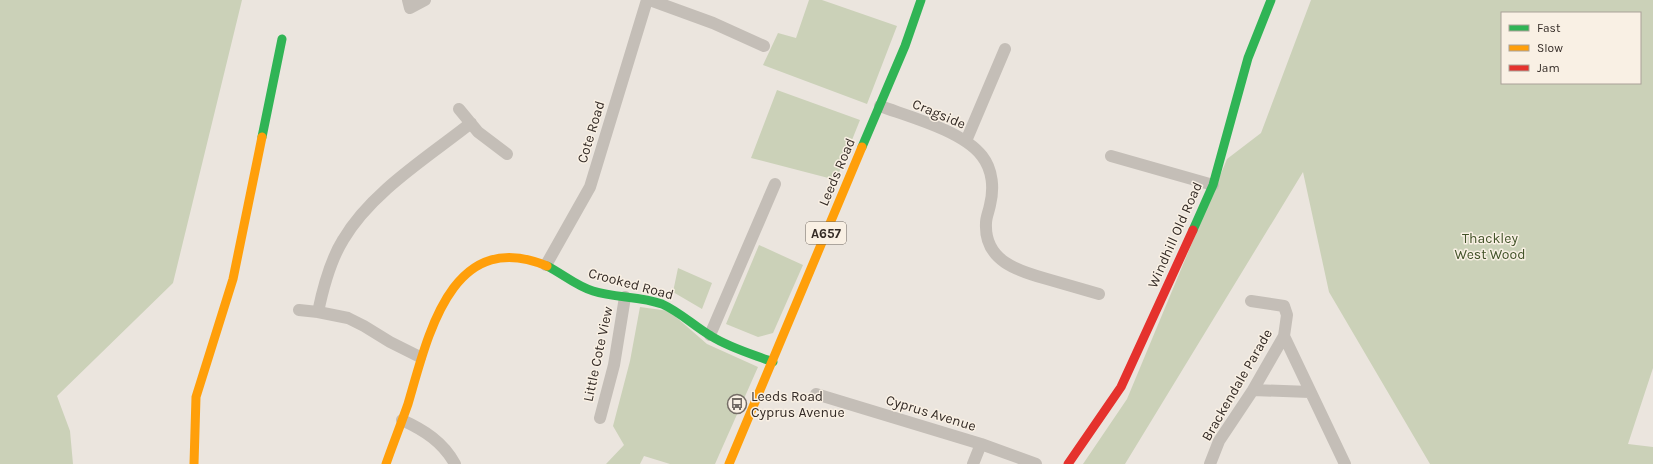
<svg xmlns="http://www.w3.org/2000/svg" width="1653" height="464" viewBox="0 0 1653 464" font-family="Karla,sans-serif">
	<style>
		.green { fill: #cbd1b8; fill-rule: evenodd }
		.lines { fill: none; stroke-linecap: round; stroke-linejoin: round }
		.street { stroke: #c4beb7; stroke-width: 12 }
		.fast { stroke: #30b455; stroke-width: 9 }
		.slow { stroke: #ff9f0a; stroke-width: 9 }
		.jam { stroke: #e5322d; stroke-width: 9 }
		.labels { text-anchor: middle; dominant-baseline: central; stroke-width: 3; stroke-linejoin: round; paint-order: stroke }
		.shield { fill: #f9f0e4; stroke: #6f665f; stroke-width: 1 }
		.shield-label { font-size: 13px; font-weight: bold; fill: #342b26 }
		.street-label { font-size: 14px; fill: #342b26; stroke: #f9f0e4 }
		.park-label { font-size: 14px; fill: #425329; stroke: #f9f0e4 }
		.poi-label { font-size: 14px; fill: #342b26; stroke: #f9f0e4; text-anchor: start }
	</style>
	<rect width="100%" height="100%" fill="#ebe5de"/>
	<path class="green" d="M0 0H242L173 283 57 396 70 431 73 464H0Z
		M809 0H822L897 26 867 104 763 65 778 33 796 38Z
		M1311 0H1653V368L1628 444 1653 447V464H1430L1329 292 1303 172 1125 464H1083L1127 399 1227 159 1261 133ZM1502 13H1640V83H1502Z
		M777 90 860 120 836 180 751 158Z
		M759 245 803 265 773 333 758 337 726 324Z
		M678 268 712 283 702 309 673 292Z
		M640 307 669 311 707 344 758 367 715 464H670L644 456 640 464H606L624 445 613 426 630 361Z"/>
	<g class="lines">
		<path class="street" d="M408 0 410 8 425 0
			M650 0 713 23 764 46
			M880 106C910 117 963 131 982 156 993 170 994 189 990 205 989 211 986 217 986 223 984 261 1018 271 1047 279 1064 284 1082 289 1099 294
			M459 109 478 132 507 154
			M966 141 1005 49
			M1111 156 1213 185
			M546 265 590 187 647 0
			M299 310 318 312 348 318 364 326 390 342 420 357
			M318 312C323 288 330 261 343 240 371 192 428 157 471 123
			M710 335 775 184
			M1284 336 1345 464
			M1253 390 1310 392
			M816 394 981 444 1036 464
			M600 418 614 365 625 297
			M402 420C424 430 443 442 455 464
			M973 464 981 444
			M1210 464 1219 441 1253 390 1284 336 1287 315 1284 306 1251 301"/>
		<path class="fast" d="M262 137 282 39
			M862 147 905 46 921 0
			M1193 230 1213 185 1248 58 1271 0
			M547 266C563 274 576 286 593 291 615 298 640 296 662 304 680 312 694 326 711 336 730 348 752 354 773 362"/>
		<path class="slow" d="M194 464 196 397 233 279 262 137
			M386 464C393 444 401 424 408 404 428 336 451 226 547 266
			M729 464 862 147"/>
		<path class="jam" d="M1068 464 1121 387 1193 230"/>
	</g>
	<defs>
		<symbol id="bus-ring" viewBox="-11 -11 22 22"><circle r="9.5" fill="#f9f0e4" stroke="#746c66" stroke-width="1.5"/><path d="M-5-6H5V4H4V6H2V4H-2V6H-4V4H-5ZM-3.5-4V0h7V-4ZM-3.5 1.2v1.5H-2V1.2ZM2 1.2v1.5H3.5V1.2Z" fill="#746c66"/></symbol>
	</defs>
	<g fill-rule="evenodd">
		<use href="#bus-ring" x="726" y="393" width="22" height="22"/>
	</g>
	<g class="labels">
		<rect class="shield" x="806" y="222" width="40" height="22" rx="3"/>
		<g class="shield-label">
			<text x="826" y="233">A657</text>
		</g>
		<g class="street-label">
			<text transform="translate(939 114) rotate(23)">Cragside</text>
			<text transform="translate(591 132) rotate(-73)">Cote Road</text>
			<text transform="translate(837 172) rotate(-67)">Leeds Road</text>
			<text transform="translate(1175 235) rotate(-66)">Windhill Old Road</text>
			<text transform="translate(631 284) rotate(15)">Crooked Road</text>
			<text transform="translate(598 354) rotate(-78)">Little Cote View</text>
			<text transform="translate(1237 385) rotate(-60)">Brackendale Parade</text>
			<text transform="translate(931 413) rotate(17)">Cyprus Avenue</text>
		</g>
		<g class="park-label">
			<text x="1490" y="238">Thackley<tspan x="1490" dy="16">West Wood</tspan></text>
		</g>
		<g class="poi-label">
			<text x="751" y="396">Leeds Road<tspan x="751" dy="16">Cyprus Avenue</tspan></text>
		</g>
	</g>
	<rect x="1501" y="12" width="140" height="72" fill="#f9f0e4" stroke="#aaa198"/>
	<rect x="1509" y="25" width="20" height="6" fill="#30b455" stroke="#aaa198"/>
	<text x="1537" y="32" font-size="12" fill="#342b26">Fast</text>
	<rect x="1509" y="45" width="20" height="6" fill="#ff9f0a" stroke="#aaa198"/>
	<text x="1537" y="52" font-size="12" fill="#342b26">Slow</text>
	<rect x="1509" y="65" width="20" height="6" fill="#e5322d" stroke="#aaa198"/>
	<text x="1537" y="72" font-size="12" fill="#342b26">Jam</text>
</svg>
